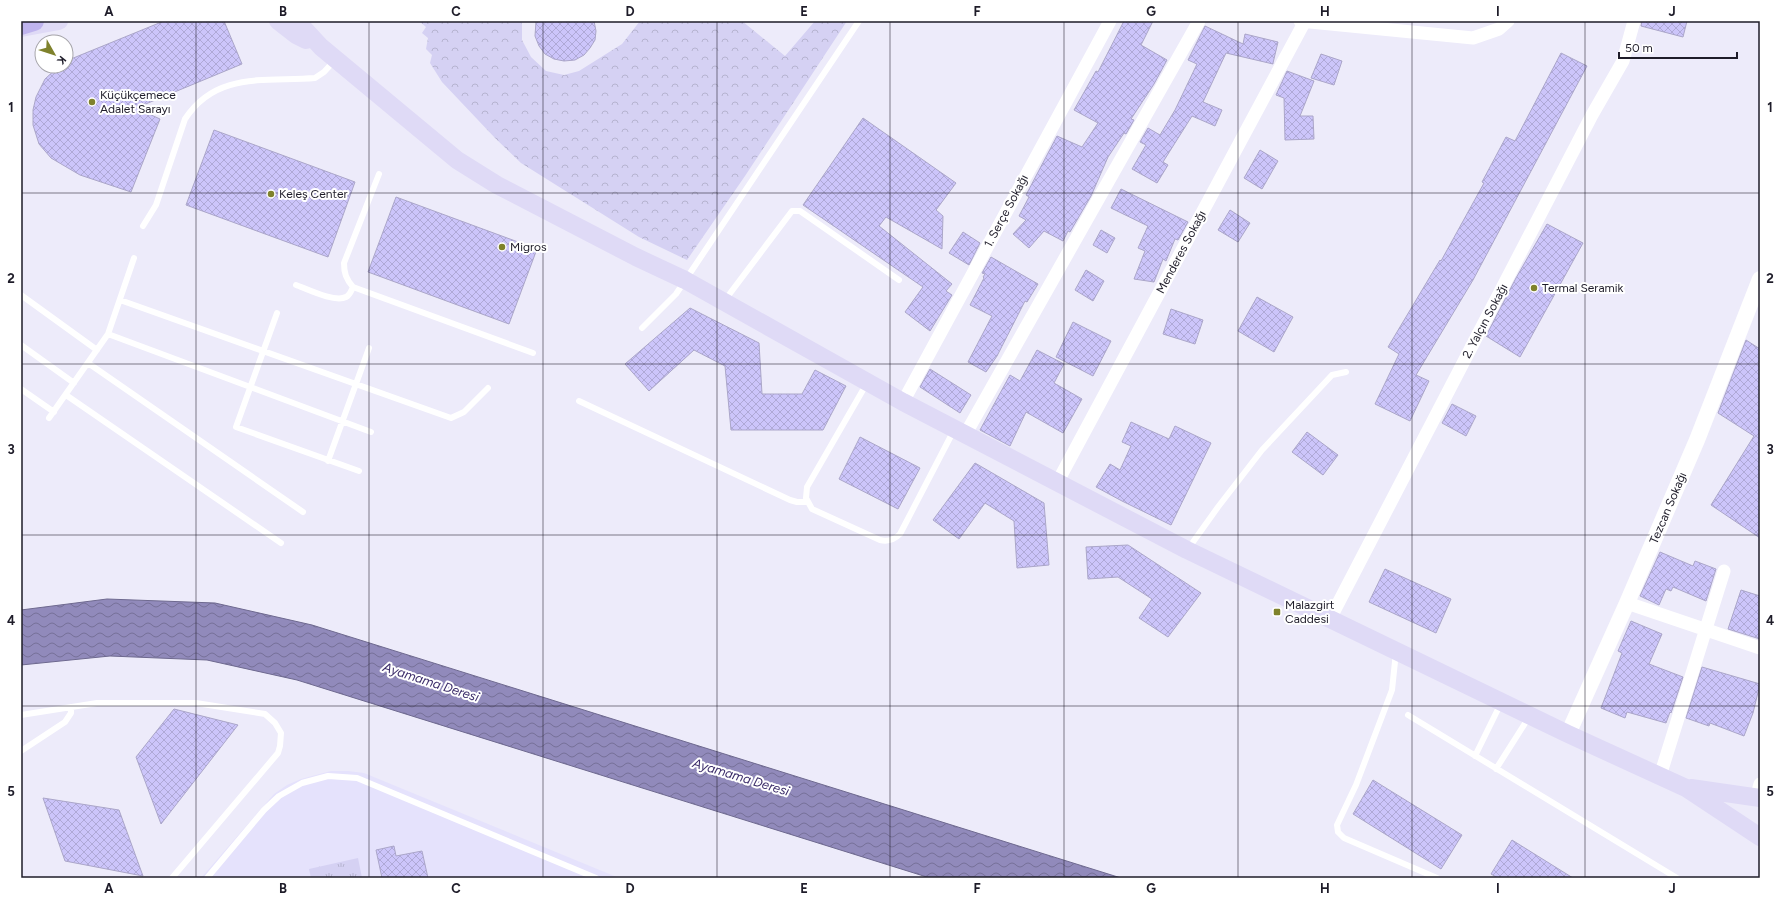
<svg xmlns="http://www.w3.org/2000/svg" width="1781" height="899" viewBox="0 0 1781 899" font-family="Figtree,sans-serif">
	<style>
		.built { fill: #e5e2fc }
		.grass { fill: url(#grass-tufts) }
		.park { fill: url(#park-crowns) }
		.water { fill: url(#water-waves); stroke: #6e698f }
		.building { fill: url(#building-cross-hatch); stroke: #aba6c9 }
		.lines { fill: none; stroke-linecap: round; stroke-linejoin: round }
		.service { stroke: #fff; stroke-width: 6 }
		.minor { stroke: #fff; stroke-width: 13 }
		.tertiary { stroke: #fff; stroke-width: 16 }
		.secondary { stroke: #dfdaf6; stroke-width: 18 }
		.primary { stroke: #bfb4ee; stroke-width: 20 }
		.grid { fill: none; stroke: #1e1c29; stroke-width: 1; stroke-opacity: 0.55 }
		.poi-dot { fill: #7f822c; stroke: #fff; stroke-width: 1.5 }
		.labels { text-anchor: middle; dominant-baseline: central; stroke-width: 4; stroke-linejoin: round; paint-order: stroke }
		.poi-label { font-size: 12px; fill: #1e1c29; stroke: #fff; text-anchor: start }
		.street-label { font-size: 12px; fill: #1e1c29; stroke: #fff }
		.water-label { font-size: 13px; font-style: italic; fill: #3c2d6a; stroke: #fff }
		.neatline { fill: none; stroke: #1e1c29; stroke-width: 1.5 }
		.grid-label { font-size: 13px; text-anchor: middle; font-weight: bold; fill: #1e1c29 }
	</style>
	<defs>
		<pattern id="grass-tufts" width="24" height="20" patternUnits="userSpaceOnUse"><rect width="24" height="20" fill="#d5d1f3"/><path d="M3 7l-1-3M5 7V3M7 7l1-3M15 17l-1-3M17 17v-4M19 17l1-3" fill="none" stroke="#b6b3d0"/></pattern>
		<pattern id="park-crowns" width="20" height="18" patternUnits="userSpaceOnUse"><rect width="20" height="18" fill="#d5d1f3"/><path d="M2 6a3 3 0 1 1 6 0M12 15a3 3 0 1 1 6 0" fill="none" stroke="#b6b3d0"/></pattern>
		<pattern id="water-waves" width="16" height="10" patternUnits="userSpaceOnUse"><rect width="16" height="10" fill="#918abb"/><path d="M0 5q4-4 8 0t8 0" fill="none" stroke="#767098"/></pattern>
		<pattern id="building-cross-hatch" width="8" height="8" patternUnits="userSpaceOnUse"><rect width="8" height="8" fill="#ccc5fa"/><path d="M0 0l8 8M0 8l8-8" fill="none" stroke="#afa9d6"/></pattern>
	</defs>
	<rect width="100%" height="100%" fill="#edebfa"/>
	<path class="built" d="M331 771H348L364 773 619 878H201L274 794 287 785 301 779Z"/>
	<path class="grass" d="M358 858 362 878H311L309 869Z"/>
	<path class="park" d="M419 21H522V40L531 57 546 71 564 75 579 71 622 44 640 21H742L785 56 815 21H847L745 176 687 260 639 237 521 163 495 138 442 82 430 63 432 55 426 49 428 38 422 33 426 27Z"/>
	<path class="water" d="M107 599 215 603 312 625 1121 878H930L297 680 207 660 110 656 21 665V610Z"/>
	<path class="building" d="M164 21H224L242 64 136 108 160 119 131 192 80 175 51 158 39 144 33 125V110L36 97 45 79 59 66H66V61Z
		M536 21H594L596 31 595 40 590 48 584 55 575 60 564 61 554 59 545 54 539 46 535 36Z
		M1124 21H1153L1141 45 1167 60 1154 84 1131 119 1134 120 1126 134 1124 133 1108 157 1091 196 1070 232 1068 231 1063 241 1044 231 1029 248 1013 234 1026 220 1019 216 1029 197 1026 195 1057 136 1082 147 1098 123 1074 110 1096 71 1098 72Z
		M1642 21H1687L1683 37 1641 26Z
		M1205 26 1243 44 1245 34 1278 42 1273 63V64L1226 53 1203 102 1222 110 1215 126 1192 116 1163 162 1168 165 1157 183 1132 169 1146 145 1140 142 1148 128 1160 135 1175 110 1197 64 1188 60Z
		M1561 53 1587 66 1473 280 1416 375 1429 381 1410 421 1375 404 1399 354 1388 347 1440 260 1441 261 1484 183 1482 182 1506 137 1515 141Z
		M1321 54 1342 61 1334 85 1311 78Z
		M1287 71 1314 81 1300 116H1313L1314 139 1285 140 1284 98 1276 95Z
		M863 118 956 183 936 210 943 216 942 249 886 217 879 226 952 284 946 291 952 295 930 331 905 312 923 287 803 205Z
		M214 130 355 182 328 257 186 205Z
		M1260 150 1278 161 1262 189 1244 178Z
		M1121 189 1188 222 1178 240 1175 239 1166 261 1163 259 1154 282 1134 279 1145 251 1138 248 1148 226 1111 208Z
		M396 197 537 249 509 324 368 272Z
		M1230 210 1250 223 1238 242 1218 230Z
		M1547 224 1583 243 1520 357 1486 336 1516 278Z
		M1101 230 1115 238 1107 253 1093 245Z
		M963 232 980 243 969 265 949 253Z
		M991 257 1038 284 1027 302 1025 301 997 356 986 372 968 362 992 316 970 305 984 278 983 277 985 274 982 273Z
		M1086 270 1104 281 1093 301 1075 290Z
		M1257 297 1293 317 1274 352 1238 331Z
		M690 308 759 343 762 394H802L815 370 846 386 823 430H731L725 366 694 350 649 391 625 364Z
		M1171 309 1203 320 1195 344 1163 334Z
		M1073 322 1111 341 1093 376 1056 357Z
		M1746 340 1760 349V538L1711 505 1754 436 1718 413Z
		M1037 350 1064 364 1054 383 1082 399 1063 433 1026 412 1010 446 980 430 1010 375 1020 381Z
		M930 369 971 395 960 413 920 387Z
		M1452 404 1476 416 1466 436 1442 423Z
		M1131 422 1169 439 1175 426 1211 443 1171 525 1122 501 1096 487 1110 464 1120 470 1131 446 1122 442Z
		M1307 432 1338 455 1323 475 1292 452Z
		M860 437 920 468 898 509 839 479Z
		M975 463 1044 503 1049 565 1017 568 1014 521 985 503 959 539 933 520Z
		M1128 545 1201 593 1168 637 1139 618 1152 599 1118 577 1088 579 1086 547Z
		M1660 552 1693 566 1695 561 1716 569 1706 601 1673 587 1671 591 1666 589 1659 605 1640 596Z
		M1385 569 1451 599 1436 633 1369 602Z
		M1741 590 1760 596V639L1728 629Z
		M1631 621 1662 634 1649 664 1683 677 1671 713 1670 712 1666 723 1627 712 1625 718 1601 708 1622 653 1618 651Z
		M1702 667 1760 684 1753 713 1744 736 1710 723 1709 726 1686 718Z
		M174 709 238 725 161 824 136 757Z
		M1373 780 1462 835 1441 869 1353 814Z
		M43 798 119 810 143 876 65 861Z
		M1512 840 1573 878H1498L1491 874Z
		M394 846 396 856 422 851 428 878H382L376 850Z"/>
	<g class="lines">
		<path class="service" d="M379 174 344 263C344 273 346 279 353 287L533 353
			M143 226 156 205 185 119C216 71 266 82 315 78L324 72 335 60
			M296 285C307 289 335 303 346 297 350 295 351 291 353 287
			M21 295 97 350
			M120 300 451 418 464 412 488 388
			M725 300 792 211H800L899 280
			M277 313 236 427 359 471
			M642 328 676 294 859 21
			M108 334 371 432
			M21 345 74 383
			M88 363 303 512
			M867 383 807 487 806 498 812 509 880 540C888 542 894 540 900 534L954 430
			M21 389 54 412
			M66 395 281 543
			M579 401 790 500 797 502H807
			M49 418 108 334 134 258
			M328 461 369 348
			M1188 549 1218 507 1262 450 1332 375 1346 372
			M1396 652 1392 690 1356 785 1337 825 1338 832 1344 838 1437 878
			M21 715 97 703H196L265 714 275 723 281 733 280 746 278 753 172 878
			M1408 715 1677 878
			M21 751 65 722 71 713V707
			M1475 756 1501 703
			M1496 769 1529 717
			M207 878 264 810 279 796 302 783 328 776 357 778 596 878"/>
		<path class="minor" d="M1300 21 1473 38 1499 29 1508 21
			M903 402 1110 21
			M965 435 1199 21
			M1057 483 1305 21
			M1627 603 1760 648
			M1330 619 1592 115 1623 61 1634 21
			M1660 776 1724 571
			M1756 798 1760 784"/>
		<path class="tertiary" d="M1568 734 1627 603 1697 440 1760 279"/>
		<path class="secondary" d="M278 21 296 35 306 40
			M297 21 321 47 457 160 497 185 636 257 685 280 903 402 1187 550 1568 734 1686 788 1760 837
			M21 28 59 21
			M1691 788 1760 798"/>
		<path class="primary" d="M21 25 34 21"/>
	</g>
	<path class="grid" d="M196 21V878M369 21V878M543 21V878M717 21V878M890 21V878M1064 21V878M1238 21V878M1412 21V878M1585 21V878M21 193H1760M21 364H1760M21 535H1760M21 706H1760"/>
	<g class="poi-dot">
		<circle cx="92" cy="102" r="4"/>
		<circle cx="271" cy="194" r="4"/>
		<circle cx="502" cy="247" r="4"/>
		<circle cx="1534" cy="288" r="4"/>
		<rect x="1273" y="608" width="8" height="8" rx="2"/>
	</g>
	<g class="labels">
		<g class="poi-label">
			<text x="100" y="95">Küçükçemece<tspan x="100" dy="14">Adalet Sarayı</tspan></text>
			<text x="279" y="194">Keleş Center</text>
			<text x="510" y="247">Migros</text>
			<text x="1542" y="288">Termal Seramik</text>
			<text x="1285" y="605">Malazgirt<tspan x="1285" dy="14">Caddesi</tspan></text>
		</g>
		<g class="street-label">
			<text transform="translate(1006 211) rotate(-62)">1. Serçe Sokağı</text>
			<text transform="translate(1181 252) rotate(-62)">Menderes Sokağı</text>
			<text transform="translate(1485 321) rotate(-62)">2. Yalçın Sokağı</text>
			<text transform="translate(1668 508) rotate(-67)">Tezcan Sokağı</text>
		</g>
		<g class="water-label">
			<text transform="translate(431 682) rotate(18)">Ayamama Deresi</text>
			<text transform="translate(741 777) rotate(17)">Ayamama Deresi</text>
		</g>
	</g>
	<rect width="1781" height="899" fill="none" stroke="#ffffff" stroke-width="44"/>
	<g transform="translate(54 54) rotate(129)"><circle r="19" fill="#ffffff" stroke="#a5a4a9"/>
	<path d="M0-3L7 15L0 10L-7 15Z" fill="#7f822c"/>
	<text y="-6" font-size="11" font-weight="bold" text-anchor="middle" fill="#1e1c29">K</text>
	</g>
	<path d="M1619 52v6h118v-6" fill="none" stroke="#1e1c29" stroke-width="2"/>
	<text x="1625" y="52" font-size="12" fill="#1e1c29" stroke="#ffffff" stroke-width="3" paint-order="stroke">50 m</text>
	<rect x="22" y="22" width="1737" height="855" class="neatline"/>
	<g class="grid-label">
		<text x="109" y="16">A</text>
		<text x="283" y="16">B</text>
		<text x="456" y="16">C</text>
		<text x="630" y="16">D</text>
		<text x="804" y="16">E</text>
		<text x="977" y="16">F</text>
		<text x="1151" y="16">G</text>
		<text x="1325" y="16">H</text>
		<text x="1498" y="16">I</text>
		<text x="1672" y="16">J</text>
		<text x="11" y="112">1</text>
		<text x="1770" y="112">1</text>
		<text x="11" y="283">2</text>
		<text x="1770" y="283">2</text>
		<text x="11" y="454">3</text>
		<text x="1770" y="454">3</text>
		<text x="11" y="625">4</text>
		<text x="1770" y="625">4</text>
		<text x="11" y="796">5</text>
		<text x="1770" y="796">5</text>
		<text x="109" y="893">A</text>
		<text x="283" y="893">B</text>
		<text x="456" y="893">C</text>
		<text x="630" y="893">D</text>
		<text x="804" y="893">E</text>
		<text x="977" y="893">F</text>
		<text x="1151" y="893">G</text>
		<text x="1325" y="893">H</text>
		<text x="1498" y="893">I</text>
		<text x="1672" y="893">J</text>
	</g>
</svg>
